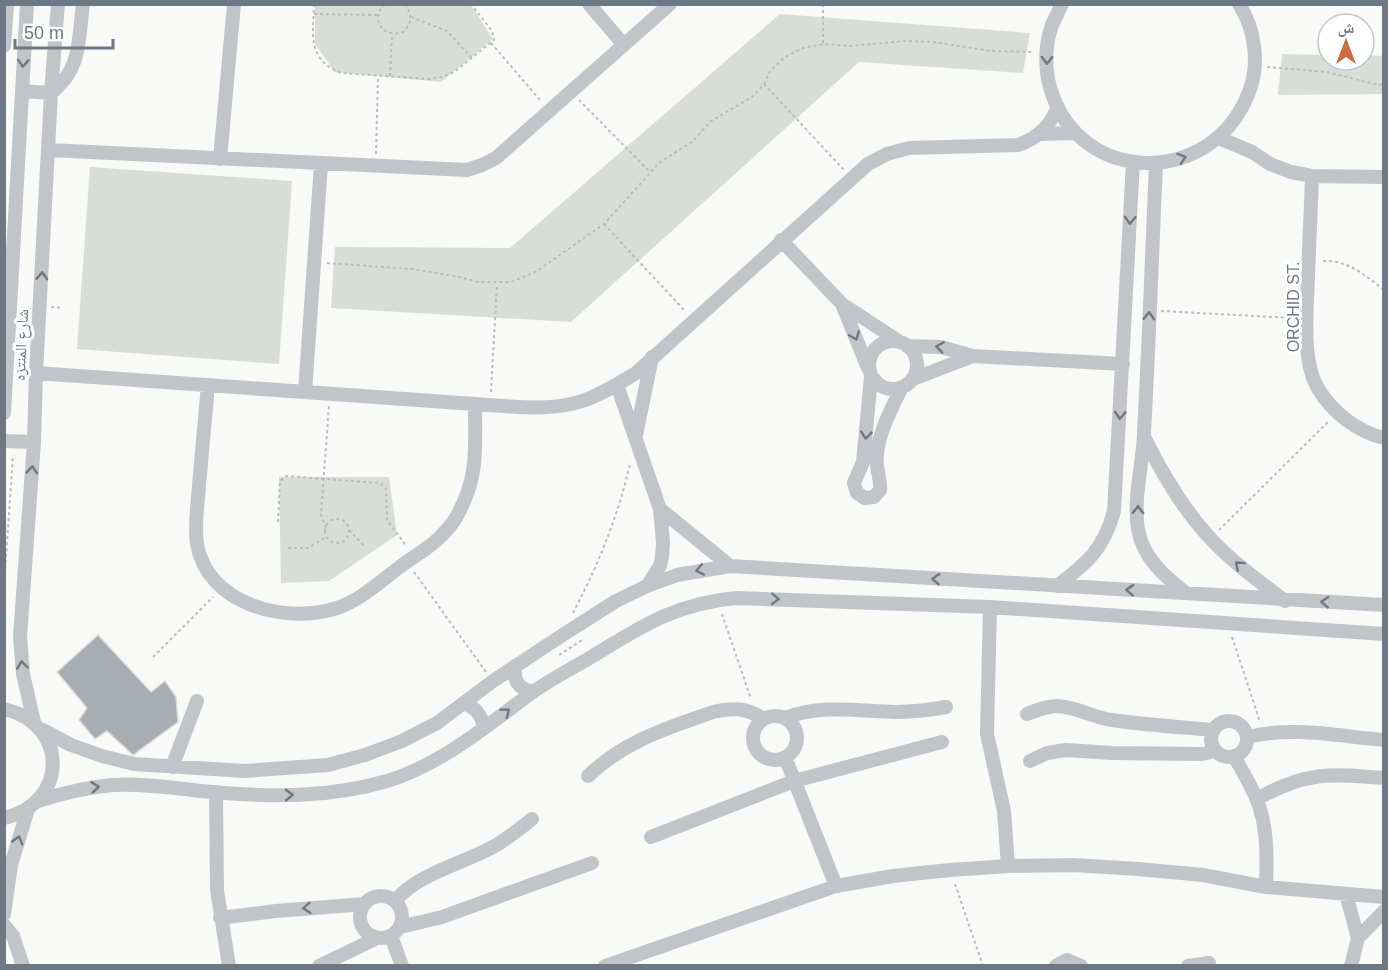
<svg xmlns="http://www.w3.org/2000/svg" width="1388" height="970" viewBox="0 0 1388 970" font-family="Arial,'Noto Naskh Arabic',sans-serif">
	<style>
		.green { fill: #d9ddd7 }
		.building { fill: #a7adb3; stroke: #dbdbd9; stroke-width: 1.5 }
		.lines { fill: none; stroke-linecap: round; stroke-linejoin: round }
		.path { stroke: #b9bcbe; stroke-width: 2; stroke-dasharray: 3 3; stroke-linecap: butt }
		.minor { stroke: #c1c4c8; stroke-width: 14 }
		.oneway { stroke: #6c7884 }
		.labels { text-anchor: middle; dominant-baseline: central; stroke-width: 6; stroke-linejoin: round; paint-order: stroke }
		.street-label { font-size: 16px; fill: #6c7884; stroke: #fff }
	</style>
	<rect width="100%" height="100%" fill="#f9f9f7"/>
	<path class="green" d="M315 5H471L493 39 441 82 335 72 315 44Z
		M780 14 1030 33 1023 73 859 62 571 322 331 308 335 247 510 248Z
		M1282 54 1328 55V60H1364V55L1383 56V94L1278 95Z
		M90 167 292 181 279 364 77 349Z
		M279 477H389L397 535 329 581 281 583Z"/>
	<path class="building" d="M98 635 151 692 165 681 176 697 178 722 133 755 107 731 95 739 79 720 87 708 57 672Z"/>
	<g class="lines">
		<path class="path" d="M314 4C313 36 307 59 341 73L429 79 442 77 454 72 494 40 492 31 471 4
			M385 4C369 19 383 39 403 32 412 24 413 13 404 4
			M823 4V44
			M314 14 377 15
			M411 17 447 31 471 57
			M491 43 540 100
			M1267 67 1327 72 1374 84 1384 85
			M390 76 392 34
			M764 84 844 170
			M579 100 649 171
			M376 154 378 76
			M604 224 686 312
			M1323 261C1348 260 1365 275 1384 290
			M327 263 412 269 459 277 478 282H511L537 271 604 224 659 163 693 141 711 121 752 97 764 84 770 71 785 57 803 48 823 44 851 46 904 41 933 42 991 51 1034 52
			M51 307 62 308
			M1161 311 1293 318
			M491 392 497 284
			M325 531a12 12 0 1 1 24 0a12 12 0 1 1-24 0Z
			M278 522 280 481 286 476 380 483 386 489 387 520 407 547
			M326 528 321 515 329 405
			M349 530 365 547
			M1219 530 1328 422
			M288 548H308L326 537
			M414 572 486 672
			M4 587 13 455
			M573 613C598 565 618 517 630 464
			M722 614 751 699
			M1232 637 1260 722
			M559 655 582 640
			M153 657 213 597
			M955 884 983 966"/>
		<path class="minor" d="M589 4 623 44
			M1062 4C1059 11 1055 18 1052 25 1046 42 1045 62 1048 79 1070 185 1211 192 1249 92 1260 64 1255 29 1239 4
			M4 46 7 4
			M22 91 51 93C82 69 78 40 83 4
			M1040 134 1076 133
			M1219 138 1252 152 1270 164 1291 172 1312 176 1384 177
			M49 150 467 170 482 165 496 158 670 4
			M220 159 234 4
			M1156 163C1152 253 1149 343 1144 433 1143 464 1133 498 1138 529 1143 558 1164 576 1186 593
			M1312 176C1311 210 1309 243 1308 277 1307 309 1301 362 1319 390 1333 413 1358 432 1384 438
			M781 240 842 304 900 342
			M842 304 868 368
			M869 365a24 24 0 1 1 48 0a24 24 0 1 1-48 0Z
			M907 346 941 347 973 356 1123 364
			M36 373 518 407C572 410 591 401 636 373L868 164 887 154 909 148 1018 145C1038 138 1049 127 1058 107
			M871 377 863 462 854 483 857 493 865 498 874 497 880 490C881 481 878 474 877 466 874 441 891 409 902 387
			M913 379 973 356
			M208 385C205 418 202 451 199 485 198 503 194 525 197 544 207 604 285 625 337 608 361 600 381 581 401 566 414 556 430 548 441 536 447 530 454 522 458 514 479 475 475 447 475 404
			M617 385 660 509 663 542 662 557 660 566 647 586
			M305 392 321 164
			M4 413 27 4
			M636 435 652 357
			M1144 437C1162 473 1182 508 1210 538 1232 562 1259 581 1285 601
			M4 441 34 442
			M660 509 730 566
			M1057 586C1087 563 1104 549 1114 511L1133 162
			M990 607 987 734 1004 811 1008 866
			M515 666C513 681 519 689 533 692
			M464 703C476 708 482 715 484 728
			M4 709C69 724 69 803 4 818
			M1027 714C1037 710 1047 706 1058 706 1077 707 1094 718 1112 720 1146 725 1180 727 1214 730
			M753 738a22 22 0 1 1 44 0a22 22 0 1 1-44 0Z
			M785 718C821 704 858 711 895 712 912 712 929 710 946 707
			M1211 739a18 18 0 1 1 36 0a18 18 0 1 1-36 0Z
			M34 722 23 674 20 637 34 442 36 373 51 93 58 4
			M41 729 71 745 102 756 134 764 245 771 328 765 365 755 402 741 437 723 493 681 561 636 616 601 647 586 677 575 730 566 1384 605
			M1247 737C1293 726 1337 736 1384 740
			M1234 756C1241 769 1250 783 1256 798 1268 825 1267 858 1266 887
			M785 757 836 886
			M1030 761 1047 753 1066 750 1112 753 1202 754 1216 751
			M172 767 197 701
			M588 776C626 740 666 729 713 712 733 707 747 708 764 719
			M216 792 217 890 229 966
			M1257 799C1304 772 1331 773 1384 778
			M38 801C63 793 87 787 113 785 146 783 180 789 212 792 271 797 330 798 387 781 440 765 487 726 530 694 548 681 569 670 588 659 639 628 675 603 737 598L990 607 1384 634
			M651 837 794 781 942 742
			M1346 894 1358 938 1351 966
			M360 917a21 21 0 1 1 42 0a21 21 0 1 1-42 0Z
			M395 901C418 874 458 865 489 849 505 841 518 830 532 819
			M4 914 11 865 28 809
			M220 918 276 911 365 904
			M4 925 13 936 23 966
			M400 927 442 917 592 863
			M391 936 402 966
			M1358 938 1384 911
			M319 966 377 938
			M605 966 836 886 893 876 950 870 1008 866 1073 865 1138 869 1203 875 1266 887 1384 897
			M1056 966 1067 960 1081 966
			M1188 966 1209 963"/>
	</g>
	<defs><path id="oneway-chevron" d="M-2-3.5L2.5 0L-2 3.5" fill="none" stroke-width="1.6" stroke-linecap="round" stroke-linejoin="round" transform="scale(1.5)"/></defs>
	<g class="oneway">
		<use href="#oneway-chevron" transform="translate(1047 60) rotate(91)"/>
		<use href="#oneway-chevron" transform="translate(23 63) rotate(94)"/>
		<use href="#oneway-chevron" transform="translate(1182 158) rotate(-18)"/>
		<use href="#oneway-chevron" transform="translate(1130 220) rotate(93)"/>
		<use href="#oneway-chevron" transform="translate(42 276) rotate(-87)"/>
		<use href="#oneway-chevron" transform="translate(1149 316) rotate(-88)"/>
		<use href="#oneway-chevron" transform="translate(855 336) rotate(68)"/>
		<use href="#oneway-chevron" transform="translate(940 347) rotate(-172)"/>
		<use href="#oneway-chevron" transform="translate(1120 415) rotate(94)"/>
		<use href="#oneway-chevron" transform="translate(866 435) rotate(96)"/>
		<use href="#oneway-chevron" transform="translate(32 470) rotate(-86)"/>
		<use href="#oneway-chevron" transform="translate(1138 510) rotate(-89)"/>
		<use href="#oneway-chevron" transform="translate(1239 565) rotate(-138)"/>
		<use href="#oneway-chevron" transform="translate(700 570) rotate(169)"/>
		<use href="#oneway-chevron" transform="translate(936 579) rotate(-176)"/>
		<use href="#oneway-chevron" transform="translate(1130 590) rotate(-177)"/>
		<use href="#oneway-chevron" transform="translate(775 599) rotate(2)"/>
		<use href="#oneway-chevron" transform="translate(1325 602) rotate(-177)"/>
		<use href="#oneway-chevron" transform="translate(22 665) rotate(-97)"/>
		<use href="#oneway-chevron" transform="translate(506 712) rotate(-37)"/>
		<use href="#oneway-chevron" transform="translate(95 787) rotate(-7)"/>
		<use href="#oneway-chevron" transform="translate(289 795) rotate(-1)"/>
		<use href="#oneway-chevron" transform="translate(18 840) rotate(-74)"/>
		<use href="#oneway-chevron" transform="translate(307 908) rotate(175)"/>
	</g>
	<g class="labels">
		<g class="street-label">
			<text transform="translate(1293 307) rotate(-90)">ORCHID ST.</text>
			<text transform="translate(21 345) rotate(-87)">شارع المنتزه</text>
		</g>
	</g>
	<rect width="1388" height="970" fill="none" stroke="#6c7884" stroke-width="12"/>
	<g transform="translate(1346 42)"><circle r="28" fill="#ffffff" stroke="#c4c9ce" stroke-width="1.5"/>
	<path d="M0-4.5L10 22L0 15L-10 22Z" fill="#cd6b43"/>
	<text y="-9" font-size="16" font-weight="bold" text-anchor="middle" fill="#6c7884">ش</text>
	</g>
	<path d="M15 39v9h98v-9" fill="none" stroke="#6c7884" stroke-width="3"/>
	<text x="24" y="39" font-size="18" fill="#6c7884" stroke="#ffffff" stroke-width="4.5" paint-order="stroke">50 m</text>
</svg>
